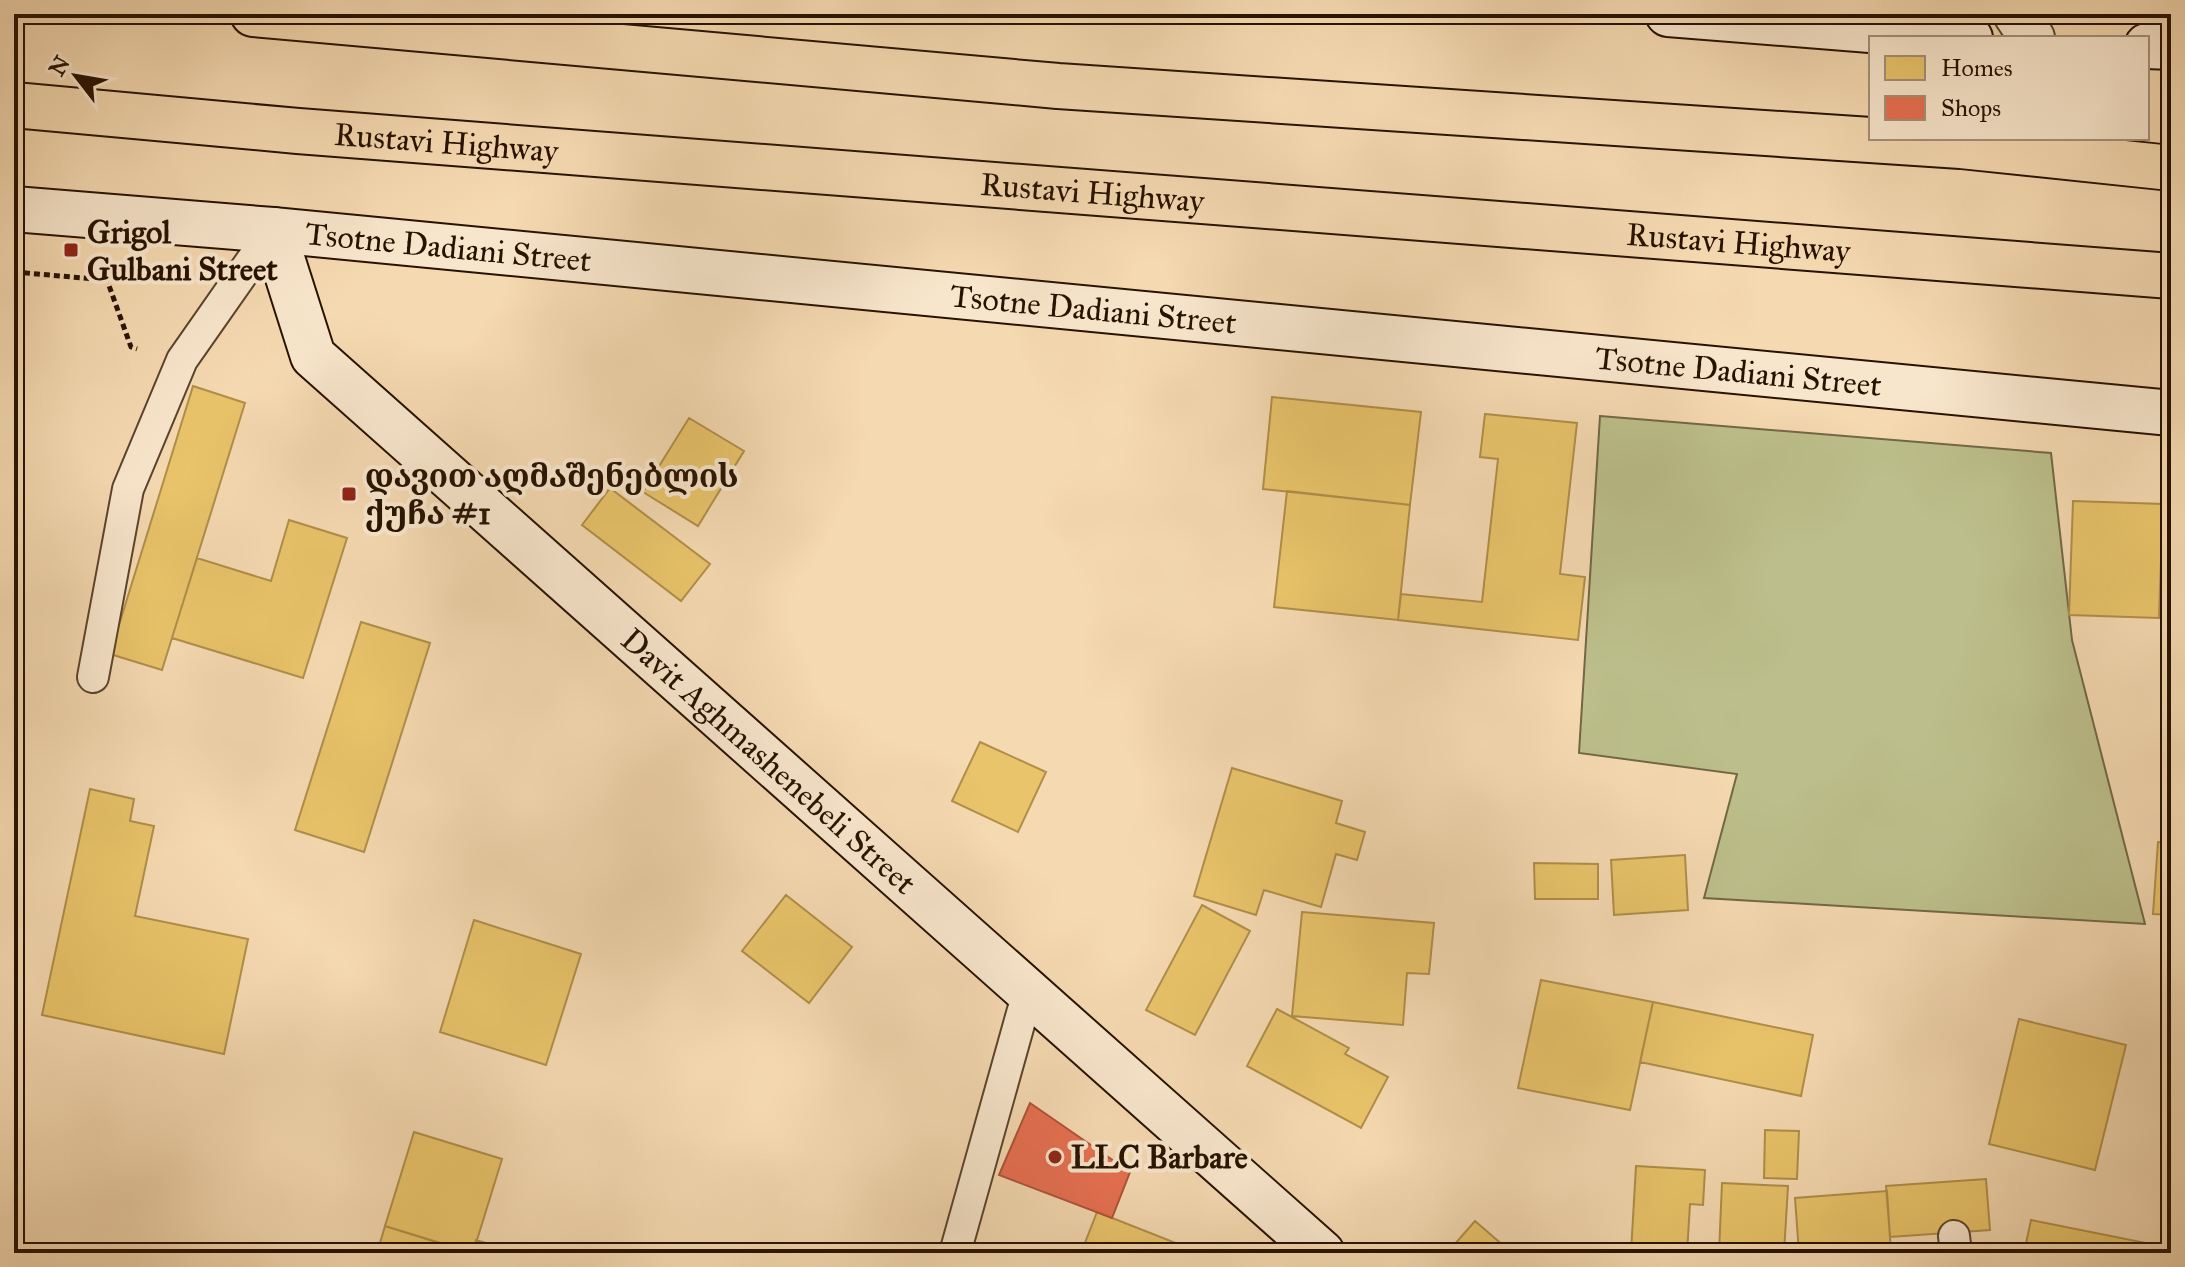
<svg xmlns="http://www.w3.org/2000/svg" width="2185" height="1267" viewBox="0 0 2185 1267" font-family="'IM FELL Great Primer','Noto Serif Georgian',serif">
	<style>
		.green { fill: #bcbf8b; stroke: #726846; stroke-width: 2 }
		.homes { fill: #e9c46a; stroke: #af8f4a; stroke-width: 2 }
		.shops { fill: #e76f51; stroke: #ad5339; stroke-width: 2 }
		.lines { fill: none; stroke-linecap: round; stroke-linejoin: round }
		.lane-casing { stroke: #5a442c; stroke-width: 34 }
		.street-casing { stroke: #5a442c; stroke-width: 48 }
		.secondary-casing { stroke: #271200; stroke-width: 48 }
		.highway-casing { stroke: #271200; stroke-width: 48 }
		.path { stroke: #271200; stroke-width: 5; stroke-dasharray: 6 4; stroke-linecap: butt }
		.lane { stroke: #f8e6cc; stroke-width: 30 }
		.street { stroke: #f8e6cc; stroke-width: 44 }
		.secondary { stroke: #f8e6cc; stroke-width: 44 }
		.highway { stroke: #f5d9b1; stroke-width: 44 }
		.poi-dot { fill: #8f2418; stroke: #f8e6cc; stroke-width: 3 }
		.labels { text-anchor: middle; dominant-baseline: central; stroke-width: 8; stroke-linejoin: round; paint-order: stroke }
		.street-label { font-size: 32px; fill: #271200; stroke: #f8e6cc }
		.poi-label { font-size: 32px; font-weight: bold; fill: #271200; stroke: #f8e6cc; text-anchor: start }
	</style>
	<rect width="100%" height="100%" fill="#f5d9b1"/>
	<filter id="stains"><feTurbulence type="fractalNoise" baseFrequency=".0025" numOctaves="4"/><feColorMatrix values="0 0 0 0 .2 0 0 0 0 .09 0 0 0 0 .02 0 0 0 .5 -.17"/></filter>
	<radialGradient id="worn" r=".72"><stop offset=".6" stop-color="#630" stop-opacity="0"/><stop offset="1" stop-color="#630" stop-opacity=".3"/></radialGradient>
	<path class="green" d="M1600 416 2051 453 2072 640 2145 924 1704 898 1737 774 1579 753Z"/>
	<path class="homes" d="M193 386 245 403 162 670 110 654Z
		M1272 397 1421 412 1410 505 1263 489Z
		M1485 414 1577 423 1560 574 1585 577 1578 640 1398 620 1401 594 1482 602 1498 459 1480 457Z
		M689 418 744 451 698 526 643 492Z
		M610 488 710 564 681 601 582 525Z
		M1287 491 1410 505 1398 620 1274 607Z
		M2073 501 2163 504 2159 618 2069 615Z
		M289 520 347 538 303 678 172 638 197 558 271 581Z
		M361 622 430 643 364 852 295 830Z
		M980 742 1046 772 1018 832 952 801Z
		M1232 768 1342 801 1336 823 1365 832 1357 860 1336 854 1321 907 1264 890 1256 915 1194 896Z
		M90 789 134 799 130 821 154 826 135 916 248 939 224 1054 42 1015Z
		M2158 842 2171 843V915L2153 914Z
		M1685 855 1688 910 1614 915 1611 860Z
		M1534 863 1598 864V899H1535Z
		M786 895 852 947 809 1003 742 951Z
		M1202 905 1250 931 1195 1035 1146 1010Z
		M1302 912 1434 923 1429 974 1407 973 1403 1025 1292 1016Z
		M474 920 581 954 546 1065 440 1032Z
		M1541 980 1653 1002 1630 1110 1518 1088Z
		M1653 1002 1813 1035 1801 1096 1640 1062Z
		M1277 1009 1349 1048 1345 1054 1388 1077 1361 1128 1247 1066Z
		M2019 1019 2126 1045 2095 1170 1989 1144Z
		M1765 1130 1799 1131 1797 1179 1764 1178Z
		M414 1132 502 1159 473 1253 385 1226Z
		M1636 1166 1705 1170 1703 1205 1690 1204 1687 1253 1631 1252Z
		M1986 1179 1990 1230 1890 1237 1886 1186Z
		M1722 1183 1788 1186 1784 1253H1719Z
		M1887 1191 1891 1253H1799L1795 1198Z
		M1097 1212 1186 1247 1184 1253H1081Z
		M2031 1220 2171 1248V1253H2024Z
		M1475 1221 1512 1253H1447Z
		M385 1226 471 1253H377Z
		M476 1240 519 1253H473Z"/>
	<path class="shops" d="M1030 1103 1130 1172 1112 1218 999 1175Z"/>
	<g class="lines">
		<defs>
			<path id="lane" d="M93 677 128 489 182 360 273 230
				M1954 1236 1956 1253
				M955 1253 1028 992"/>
			<path id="street" d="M2016 14 2032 38"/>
			<g id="secondary">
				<path d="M1668 14 1970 38"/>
				<path d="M2147 46 2171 47"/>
				<path id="s1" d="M14 209 273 230 2171 413"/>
				<path id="s2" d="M273 230 313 356 1322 1253"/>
			</g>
			<g id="highway">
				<path d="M253 14 1058 86 1961 146 2171 168"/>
				<path id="s3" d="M14 105 298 131 2171 276"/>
			</g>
		</defs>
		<use href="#lane" class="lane-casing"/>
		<use href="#street" class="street-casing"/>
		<use href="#secondary" class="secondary-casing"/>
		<use href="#highway" class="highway-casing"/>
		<path class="path" d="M14 272 107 280 131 347 137 349"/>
		<use href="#lane" class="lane"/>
		<use href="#street" class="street"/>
		<use href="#secondary" class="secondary"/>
		<use href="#highway" class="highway"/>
	</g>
	<g class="poi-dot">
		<rect x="63" y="242" width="16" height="16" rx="4"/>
		<rect x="341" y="486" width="16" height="16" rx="4"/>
		<circle cx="1055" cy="1157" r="8"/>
	</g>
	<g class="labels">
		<g class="street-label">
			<text stroke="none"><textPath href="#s3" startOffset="434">Rustavi Highway</textPath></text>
			<text stroke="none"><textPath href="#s3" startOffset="1082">Rustavi Highway</textPath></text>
			<text stroke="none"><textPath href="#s3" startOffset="1730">Rustavi Highway</textPath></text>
			<text stroke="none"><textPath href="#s1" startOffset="436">Tsotne Dadiani Street</textPath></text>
			<text stroke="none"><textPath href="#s1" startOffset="1084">Tsotne Dadiani Street</textPath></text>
			<text stroke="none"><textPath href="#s1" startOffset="1732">Tsotne Dadiani Street</textPath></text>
			<text stroke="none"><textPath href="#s2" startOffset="742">Davit Aghmashenebeli Street</textPath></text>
		</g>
		<g class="poi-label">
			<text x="87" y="232">Grigol<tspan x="87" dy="37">Gulbani Street</tspan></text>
			<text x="365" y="476">დავით აღმაშენებლის<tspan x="365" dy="37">ქუჩა #1</tspan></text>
			<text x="1071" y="1157">LLC Barbare</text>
		</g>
	</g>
	<rect width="2185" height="1267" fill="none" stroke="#f5d9b1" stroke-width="48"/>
	<rect x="16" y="16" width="2153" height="1235" fill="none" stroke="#271200" stroke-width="4"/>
	<rect x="24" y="24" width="2137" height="1219" fill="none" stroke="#271200" stroke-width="2"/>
	<rect x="1869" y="36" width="280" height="104" fill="#f8e6cc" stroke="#a4917a" stroke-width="2"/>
	<rect x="1885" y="56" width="40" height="24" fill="#e9c46a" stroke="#a4917a" stroke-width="2"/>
	<text x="1941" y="76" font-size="24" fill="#271200">Homes</text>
	<rect x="1885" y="96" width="40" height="24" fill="#e76f51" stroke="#a4917a" stroke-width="2"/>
	<text x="1941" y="116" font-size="24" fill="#271200">Shops</text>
	<g transform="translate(76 76) rotate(301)" stroke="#f8e6cc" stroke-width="6" paint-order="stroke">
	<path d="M0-6L14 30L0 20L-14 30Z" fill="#271200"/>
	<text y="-12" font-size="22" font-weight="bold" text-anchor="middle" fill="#271200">N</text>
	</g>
	<rect width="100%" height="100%" filter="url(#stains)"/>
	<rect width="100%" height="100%" fill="url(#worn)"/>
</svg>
